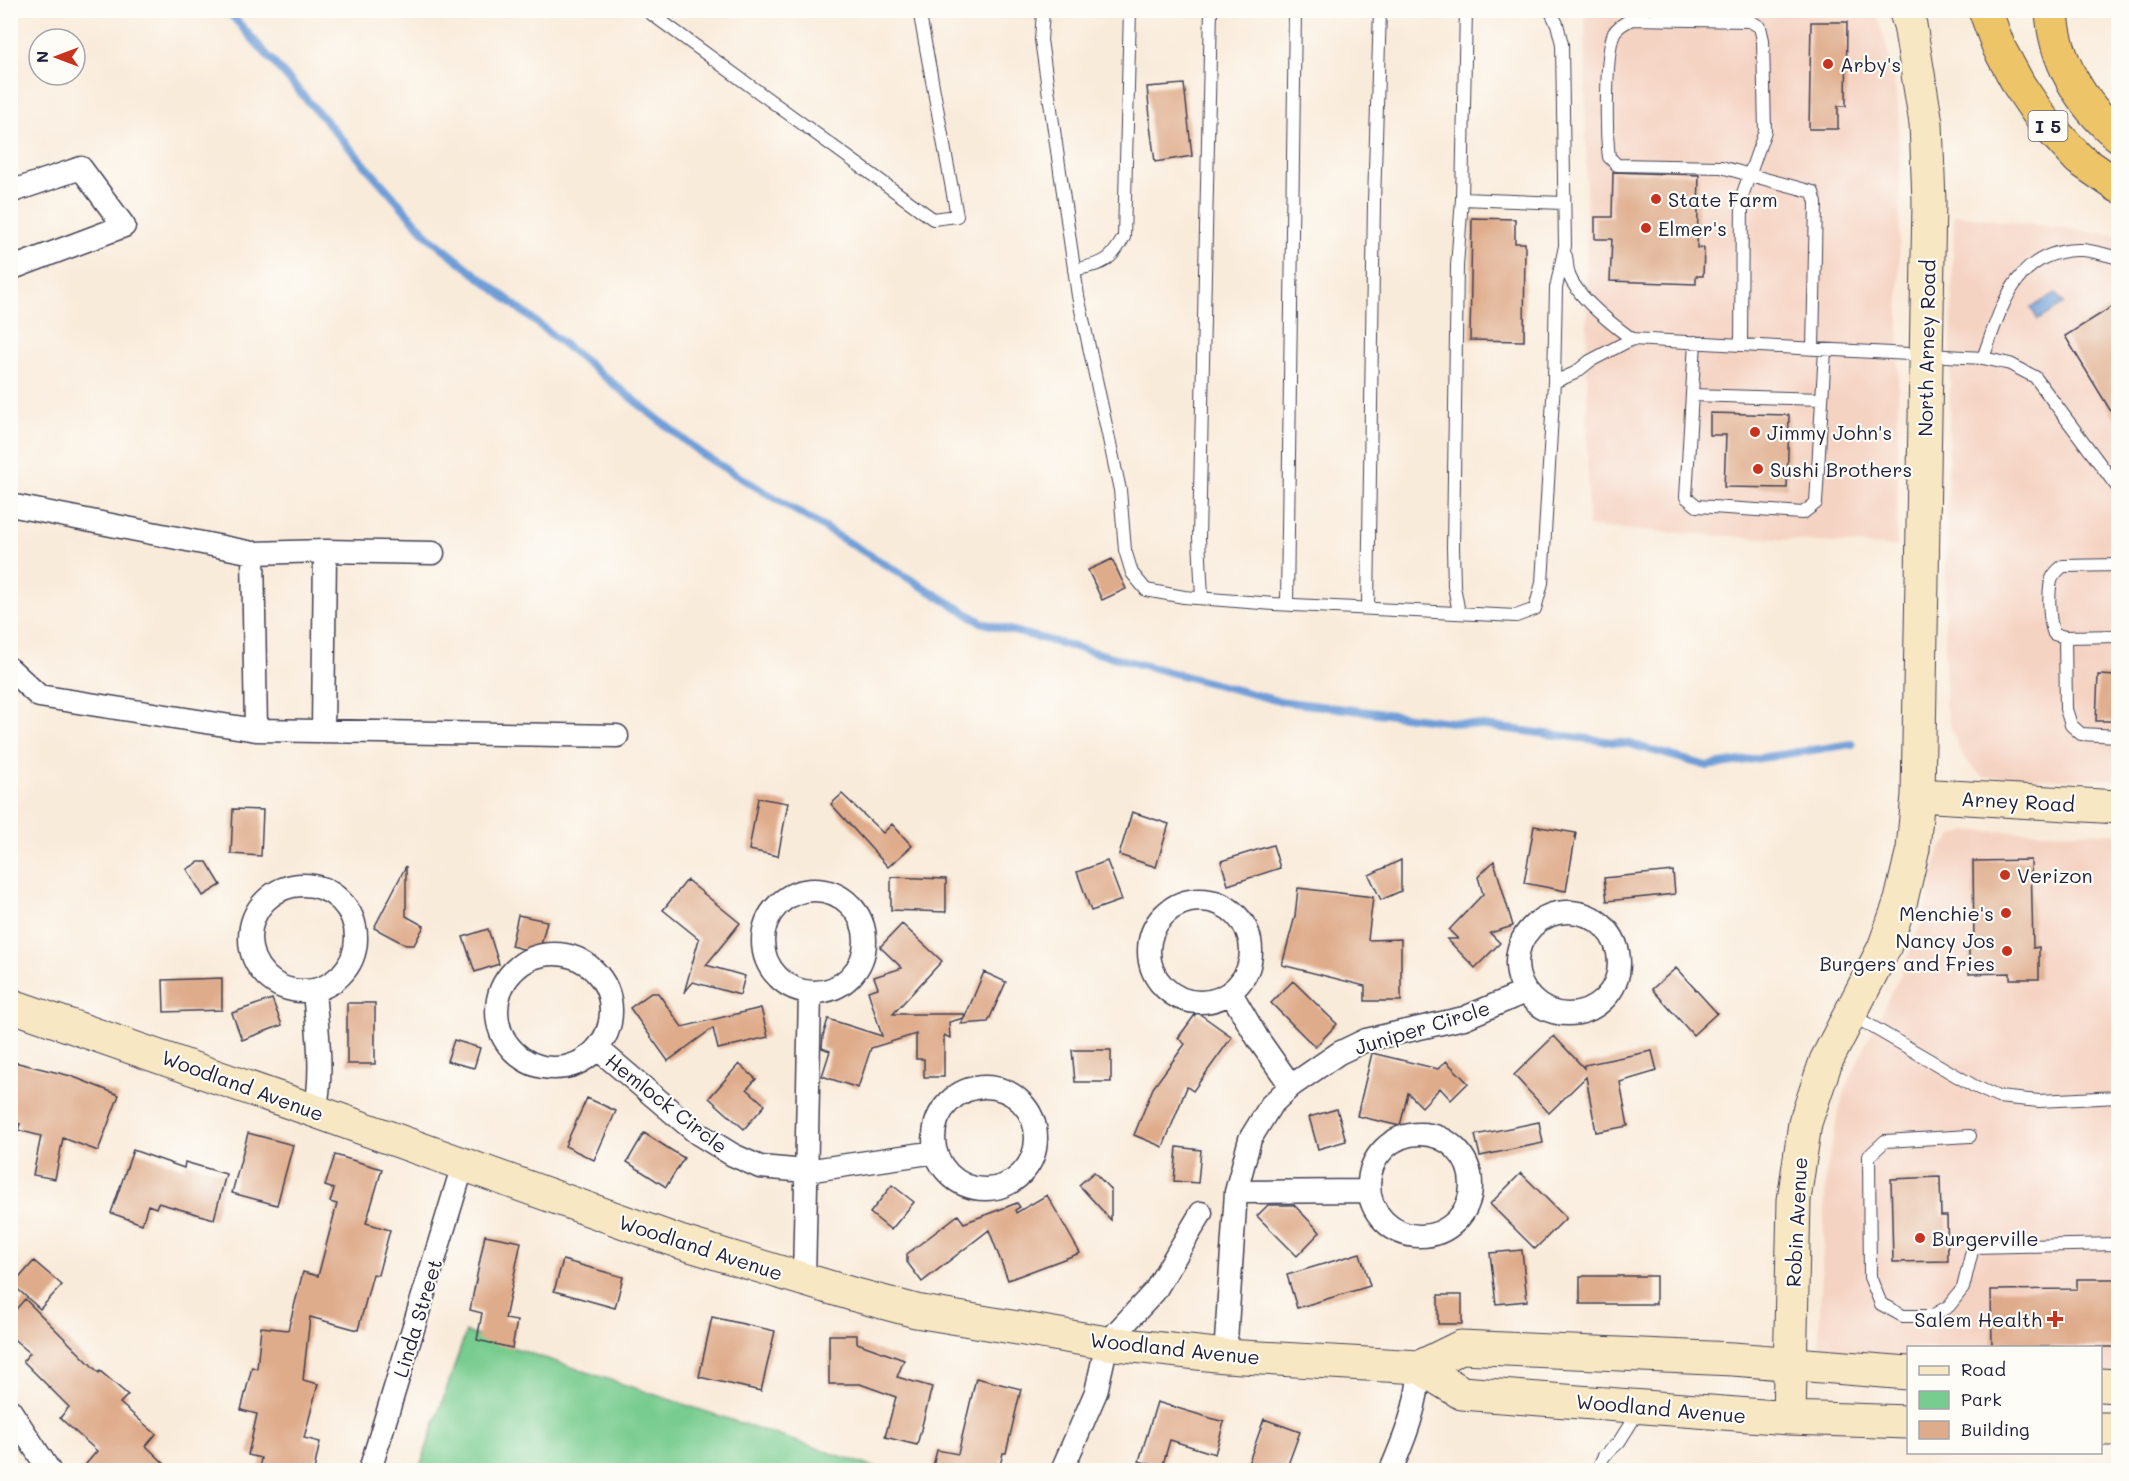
<svg xmlns="http://www.w3.org/2000/svg" width="2129" height="1481" viewBox="0 0 2129 1481" font-family="Mali,sans-serif">
	<style>
		.built { fill: #f5d3c2 }
		.green { fill: #78cc8f; stroke: #4d7765; stroke-width: 1.5 }
		.water { fill: #6e9dd7; stroke: #486089; stroke-width: 1.5 }
		.lines { fill: none; stroke-linecap: round; stroke-linejoin: round }
		.stream { stroke: #6e9dd7; stroke-width: 8 }
		.building { fill: #dfac8b }
		.lane-casing { stroke: #424053; stroke-width: 14 }
		.street-casing { stroke: #424053; stroke-width: 25 }
		.secondary-casing { stroke: #424053; stroke-width: 35 }
		.highway-casing { stroke: #424053; stroke-width: 35 }
		.lane { stroke: #fff; stroke-width: 12 }
		.street { stroke: #fff; stroke-width: 22 }
		.secondary { stroke: #f8e7c3; stroke-width: 33 }
		.highway { stroke: #eec469; stroke-width: 33 }
		.poi-dot { fill: #c8321e; stroke: #fdfcf7; stroke-width: 2 }
		.labels { text-anchor: middle; dominant-baseline: central; stroke-width: 4.5; stroke-linejoin: round; paint-order: stroke }
		.shield { fill: #fdfcf7; stroke: #646373; stroke-width: 1.5 }
		.shield-label { font-size: 18px; font-weight: bold; fill: #22223b }
		.poi-label { font-size: 20px; fill: #22223b; stroke: #fdfcf7; text-anchor: start }
		.street-label { font-size: 20px; fill: #22223b; stroke: #fdfcf7 }
	</style>
	<rect width="100%" height="100%" fill="#fdfcf7"/>
	<filter id="ink" filterUnits="userSpaceOnUse"><feTurbulence type="fractalNoise" baseFrequency=".0167" numOctaves="2"/><feDisplacementMap in="SourceGraphic" scale="12" xChannelSelector="R" yChannelSelector="G"/><feConvolveMatrix kernelMatrix="1 2 1 2 8 2 1 2 1" color-interpolation-filters="sRGB"/></filter>
	<filter id="wash" filterUnits="userSpaceOnUse"><feTurbulence type="fractalNoise" baseFrequency=".008" numOctaves="4" result="noise"/><feDisplacementMap in="SourceGraphic" scale="24" xChannelSelector="R" yChannelSelector="G"/><feGaussianBlur stdDeviation="1.35" result="paint"/><feColorMatrix in="noise" values="0 0 0 0 0 0 0 0 0 0 0 0 0 0 0 0 0 1.4 0 .05"/><feComposite in="paint" operator="in"/></filter>
	<g filter="url(#wash)">
		<rect width="100%" height="100%" fill="#f9ebda"/>
		<path class="built" d="M1585 11H1876L1890 58 1898 106 1900 177 1897 547 1588 527Z
			M1954 215 2118 235V780L1983 777 1970 765 1958 746 1949 722 1945 702V604Z
			M1969 831 2118 833V1379L2101 1377 2100 1348H1908V1363L1827 1354 1820 1345 1819 1336 1826 1173 1838 1114 1847 1086 1860 1056 1904 967 1924 914 1939 851 1954 835Z"/>
		<path class="green" d="M466 1332 882 1470H419Z"/>
		<path class="water" d="M2056 293 2064 304 2038 320 2031 308Z"/>
		<g class="lines">
			<path class="stream" d="M227 10 429 237 703 455 983 623 1279 701 1630 744 1707 766 1852 744"/>
		</g>
		<g id="blocks">
			<path class="building" d="M1811 22H1847L1846 106H1838V129H1809Z
				M1184 84 1192 156 1155 162 1149 118 1150 117 1147 87Z
				M1613 172 1699 175 1697 248H1704L1703 276H1696V284L1610 281 1612 239H1595V217H1612Z
				M1472 218 1515 219V243H1525L1524 341 1470 340Z
				M2118 303V423L2065 336Z
				M1710 413 1789 415 1787 488 1724 487 1726 435H1710Z
				M1112 559 1126 589 1102 600 1088 570Z
				M2098 675 2118 676V721H2096Z
				M842 794 883 833 892 824 912 846 888 867 831 804Z
				M758 798 788 803 778 856 749 850Z
				M233 809 263 810 261 856 231 854Z
				M1132 812 1169 824 1156 867 1119 855Z
				M1534 826 1576 833 1566 891 1524 883Z
				M1273 845 1280 868 1228 885 1221 861Z
				M1401 860V891L1381 900 1369 875Z
				M2031 860 2033 948 2039 947V979H2010V973L1969 974V947H1974L1973 861Z
				M1107 861 1122 900 1091 911 1077 872Z
				M1494 861 1513 926 1490 933 1500 943 1475 968 1447 939H1458L1449 930 1483 894 1478 877Z
				M199 862H207L221 885 203 896 187 869Z
				M406 866V916L424 926 414 945H406L374 928Z
				M1673 871 1675 894 1607 901 1604 878Z
				M891 877 946 879V912L891 910Z
				M687 880 740 923 706 965 745 976 740 995 693 982 684 993 699 939 663 910Z
				M1298 888 1373 897 1368 940 1401 939V1001H1365V986L1282 965 1295 916Z
				M518 915 547 921 539 953 511 946Z
				M902 924 942 961 893 1014H964L965 1017 984 972 1006 982 988 1022 961 1024 964 1018 949 1022 950 1038 944 1035V1077H924V1059H916V1034L871 1048 858 1088 822 1076 830 1051 822 1048 823 1036 828 1019 882 1036 868 991 878 988 874 977 902 968 880 947Z
				M488 929 499 964 475 972 463 937Z
				M1676 968 1717 1013 1693 1035 1652 989Z
				M222 978V1010L164 1012 163 980Z
				M1293 981 1337 1024 1315 1047 1271 1003Z
				M651 993H658L682 1027 761 1008 768 1037 718 1049 713 1028 668 1061 630 1008Z
				M272 999 282 1025 242 1040 232 1013Z
				M347 1003H375V1064H347Z
				M1197 1012 1232 1037 1193 1091 1187 1087 1163 1147 1134 1135 1153 1088 1185 1044 1178 1038Z
				M1554 1036 1584 1068V1065L1652 1051 1657 1071 1620 1082 1628 1126 1596 1132 1586 1077 1549 1113 1514 1075Z
				M454 1040 480 1048 474 1068 447 1061Z
				M1072 1050H1111V1082H1075Z
				M1372 1053 1438 1069 1446 1061 1468 1083 1451 1100 1440 1088 1422 1107 1408 1093 1400 1126 1357 1116Z
				M10 1061 71 1076 119 1095 98 1151 63 1138 55 1179 33 1175 41 1136 18 1130 20 1124 10 1123Z
				M739 1064 756 1079 747 1089 765 1105 744 1129 709 1098Z
				M587 1098 616 1111 594 1160 565 1146Z
				M1337 1109 1346 1141 1318 1149 1309 1117Z
				M1539 1122 1543 1143 1480 1156 1475 1135Z
				M248 1133 293 1145 277 1205 232 1193Z
				M644 1133 684 1158 666 1187 627 1162Z
				M1177 1147 1201 1150 1198 1183 1174 1181Z
				M133 1150 184 1168 185 1162 226 1174 214 1219 158 1203 156 1208 148 1205 142 1224 111 1213Z
				M335 1155 382 1169 366 1223 390 1230 378 1275 373 1274 358 1330 310 1317 303 1380 318 1384 304 1438 320 1442 314 1470H259L261 1458 248 1455 257 1414 241 1410 252 1367 257 1369 261 1327 288 1330 303 1272 318 1276 337 1204 330 1202 334 1189 325 1186Z
				M1094 1172 1111 1190V1220L1079 1185Z
				M1521 1173 1566 1218 1535 1249 1490 1204Z
				M1940 1177 1941 1216H1947L1948 1261 1893 1262 1891 1179Z
				M892 1185 914 1202 891 1230 870 1213Z
				M1047 1195 1080 1253 1008 1280 989 1230 922 1282 907 1262V1254L958 1215 964 1223 1017 1203 1020 1207 1015 1210 1016 1213Z
				M1268 1205H1294L1320 1232 1297 1256 1257 1216Z
				M485 1235 521 1242 505 1319 517 1321 512 1348 477 1340 482 1313 470 1310Z
				M1522 1250 1527 1301 1496 1304 1490 1253Z
				M1360 1253 1370 1286 1297 1308 1287 1275Z
				M563 1260 623 1277 615 1308 554 1291Z
				M34 1261 62 1285 40 1309 13 1285Z
				M1580 1276H1656V1304H1580Z
				M2077 1279H2118V1347H1992L1991 1290 2077 1289Z
				M1438 1295H1462V1324H1438Z
				M25 1299 99 1373 100 1371 128 1395 120 1403 156 1434 146 1446 171 1470H81L97 1451 60 1418 69 1407 23 1361 30 1353 10 1336V1316Z
				M712 1317 775 1331 761 1391 699 1377Z
				M829 1335H857V1343L904 1360 897 1377 932 1387 917 1445 885 1437 896 1397 860 1384H829Z
				M976 1378 1021 1389 1006 1453H1003L999 1470H932L937 1450 958 1454Z
				M1157 1402 1224 1422 1215 1454 1170 1440 1162 1468 1139 1461Z
				M1264 1419 1300 1432 1286 1470H1246Z"/>
		</g>
	</g>
	<g filter="url(#ink)">
		<use href="#blocks" fill-opacity="0" stroke="#424053" stroke-width="1.5"/>
		<g class="lines">
			<defs>
				<path id="lane" d="M646 10 933 219 957 216 919 10
					M1045 10 1043 12 1041 40 1078 296 1120 490 1125 550 1132 573 1146 590 1184 597 1274 604 1516 616 1535 609 1542 583 1554 382 1556 288 1565 246 1562 44 1557 24 1550 10
					M1462 199 1563 203
					M1566 256C1567 262 1567 269 1569 275 1577 297 1613 325 1632 339
					M1074 270C1103 263 1109 264 1124 237L1130 10
					M1695 342 1686 497 1697 506 1803 513 1816 503 1825 350
					M1741 345 1742 196 1765 131 1763 40 1760 27 1750 21 1632 19C1626 22 1617 27 1614 33 1605 53 1606 134 1609 157L1617 165 1721 167 1813 192 1816 203 1813 349
					M1983 358C2001 309 2014 252 2077 250 2090 249 2106 255 2118 258
					M1554 382 1575 373 1590 361 1632 339 1983 358 2010 364 2035 377 2118 488
					M1692 395 1822 399
					M2118 565 2063 566C2058 570 2053 574 2051 581 2048 595 2049 622 2054 634L2065 637 2118 636
					M1202 598 1199 538 1211 10
					M1287 604 1295 10
					M1368 608 1374 202 1380 10
					M1459 613 1454 586 1453 547 1457 266 1462 199 1466 10
					M2065 637 2066 709 2071 725 2081 734 2118 736
					M1852 1015 1974 1086 1998 1097 2039 1101 2118 1097
					M1970 1136 1885 1141 1869 1156 1870 1277 1881 1304 1903 1316H1932L1949 1306 1963 1288 1973 1247 2118 1244
					M1597 1470 1604 1456 1619 1442 1639 1410"/>
				<path id="street" d="M10 192 81 168 124 226 10 269
					M10 505 253 553 256 730 39 696 10 669
					M253 553 325 551
					M256 730 617 736
					M323 731 325 551 433 553
					M250 938a53 53 0 1 1 106 0a53 53 0 1 1-106 0Z
					M763 941a51 51 0 1 1 102 0a51 51 0 1 1-102 0Z
					M1149 951a51 51 0 1 1 102 0a51 51 0 1 1-102 0Z
					M1517 963a51 51 0 1 1 102 0a51 51 0 1 1-102 0Z
					M497 1011a57 57 0 1 1 114 0a57 57 0 1 1-114 0Z
					M314 991C317 1030 324 1072 315 1111
					M1231 993 1258 1039 1291 1086
					M598 1049 697 1133 733 1155 760 1167 806 1171 936 1152
					M934 1138a51 51 0 1 1 102 0a51 51 0 1 1-102 0Z
					M1369 1185a51 51 0 1 1 102 0a51 51 0 1 1-102 0Z
					M1236 1192 1368 1191
					M804 1281 810 992
					M1225 1356 1236 1192 1250 1139 1271 1105 1291 1086 1320 1066 1339 1053 1366 1040 1464 1018 1525 992
					M10 1410 49 1470
					M370 1470 463 1165
					M1062 1470 1096 1392 1107 1343 1155 1291 1201 1213
					M1391 1470C1406 1435 1417 1407 1420 1367"/>
				<path id="secondary" d="M1918 795 2118 807
					M10 1005 315 1111 680 1242 852 1294 916 1311 1107 1343 1225 1356 1420 1367 1462 1393 1789 1418 1908 1422
					M1420 1367 1461 1347 1733 1359 1908 1373
					M2100 1385 2118 1386
					M1789 1418 1794 1200 1805 1123 1826 1061 1884 948 1901 900 1913 849 1918 795 1929 202 1926 123 1910 25 1905 10
					M2100 1429H2118"/>
				<path id="highway" d="M1985 10 1999 48 2019 85 2042 119 2079 159 2118 186
					M2052 10C2054 59 2081 105 2118 135"/>
			</defs>
			<use href="#lane" class="lane-casing"/>
			<use href="#street" class="street-casing"/>
			<use href="#secondary" class="secondary-casing"/>
			<use href="#highway" class="highway-casing"/>
			<use href="#lane" class="lane"/>
			<use href="#street" class="street"/>
			<use href="#secondary" class="secondary"/>
			<use href="#highway" class="highway"/>
		</g>
	</g>
	<g class="poi-dot">
		<circle cx="1828" cy="64" r="6"/>
		<circle cx="1656" cy="199" r="6"/>
		<circle cx="1646" cy="228" r="6"/>
		<circle cx="1755" cy="432" r="6"/>
		<circle cx="1758" cy="469" r="6"/>
		<circle cx="2005" cy="875" r="6"/>
		<circle cx="2006" cy="913" r="6"/>
		<circle cx="2007" cy="951" r="6"/>
		<circle cx="1920" cy="1238" r="6"/>
		<path d="M2052 1310h6v6h6v6h-6v6h-6v-6h-6v-6h6z"/>
	</g>
	<g class="labels">
		<rect class="shield" x="2028.5" y="111" width="39" height="30" rx="4.5"/>
		<g class="shield-label">
			<text x="2048" y="126">I 5</text>
		</g>
		<g class="poi-label">
			<text x="1840" y="64">Arby's</text>
			<text x="1668" y="199">State Farm</text>
			<text x="1658" y="228">Elmer's</text>
			<text x="1767" y="432">Jimmy John's</text>
			<text x="1770" y="469">Sushi Brothers</text>
			<text x="2017" y="875">Verizon</text>
			<text x="1994" y="913" text-anchor="end">Menchie's</text>
			<text x="1995" y="940" text-anchor="end">Nancy Jos<tspan x="1995" dy="23">Burgers and Fries</tspan></text>
			<text x="1932" y="1238">Burgerville</text>
			<text x="2042" y="1319" text-anchor="end">Salem Health</text>
		</g>
		<g class="street-label">
			<text transform="translate(1926 348) rotate(-89)">North Arney Road</text>
			<text transform="translate(2018 801) rotate(3)">Arney Road</text>
			<text transform="translate(1422 1027) rotate(-17)">Juniper Circle</text>
			<text transform="translate(243 1085) rotate(20)">Woodland Avenue</text>
			<text transform="translate(667 1103) rotate(38)">Hemlock Circle</text>
			<text transform="translate(1796 1222) rotate(-87)">Robin Avenue</text>
			<text transform="translate(701 1247) rotate(18)">Woodland Avenue</text>
			<text transform="translate(417 1318) rotate(-73)">Linda Street</text>
			<text transform="translate(1175 1348) rotate(6)">Woodland Avenue</text>
			<text transform="translate(1661 1408) rotate(5)">Woodland Avenue</text>
		</g>
	</g>
	<rect width="2129" height="1481" fill="none" stroke="#fdfcf7" stroke-width="36"/>
	<rect x="1907" y="1346" width="195" height="108" fill="#fdfcf7" stroke="#a5a5ac" stroke-width="1.5"/>
	<rect x="1919" y="1366" width="30" height="9" fill="#f8e7c3" stroke="#a5a5ac" stroke-width="1.5"/>
	<text x="1961" y="1376" font-size="18" fill="#22223b">Road</text>
	<rect x="1919" y="1391" width="30" height="18" fill="#78cc8f" stroke="#a5a5ac" stroke-width="1.5"/>
	<text x="1961" y="1406" font-size="18" fill="#22223b">Park</text>
	<rect x="1919" y="1421" width="30" height="18" fill="#dfac8b" stroke="#a5a5ac" stroke-width="1.5"/>
	<text x="1961" y="1436" font-size="18" fill="#22223b">Building</text>
	<g transform="translate(57 57) rotate(270)"><circle r="28" fill="#fdfcf7" stroke="#a5a5ac" stroke-width="1.5"/>
	<path d="M0-4.5L10 22L0 15L-10 22Z" fill="#c8321e"/>
	<text y="-9" font-size="16" font-weight="bold" text-anchor="middle" fill="#22223b">N</text>
	</g>
</svg>
